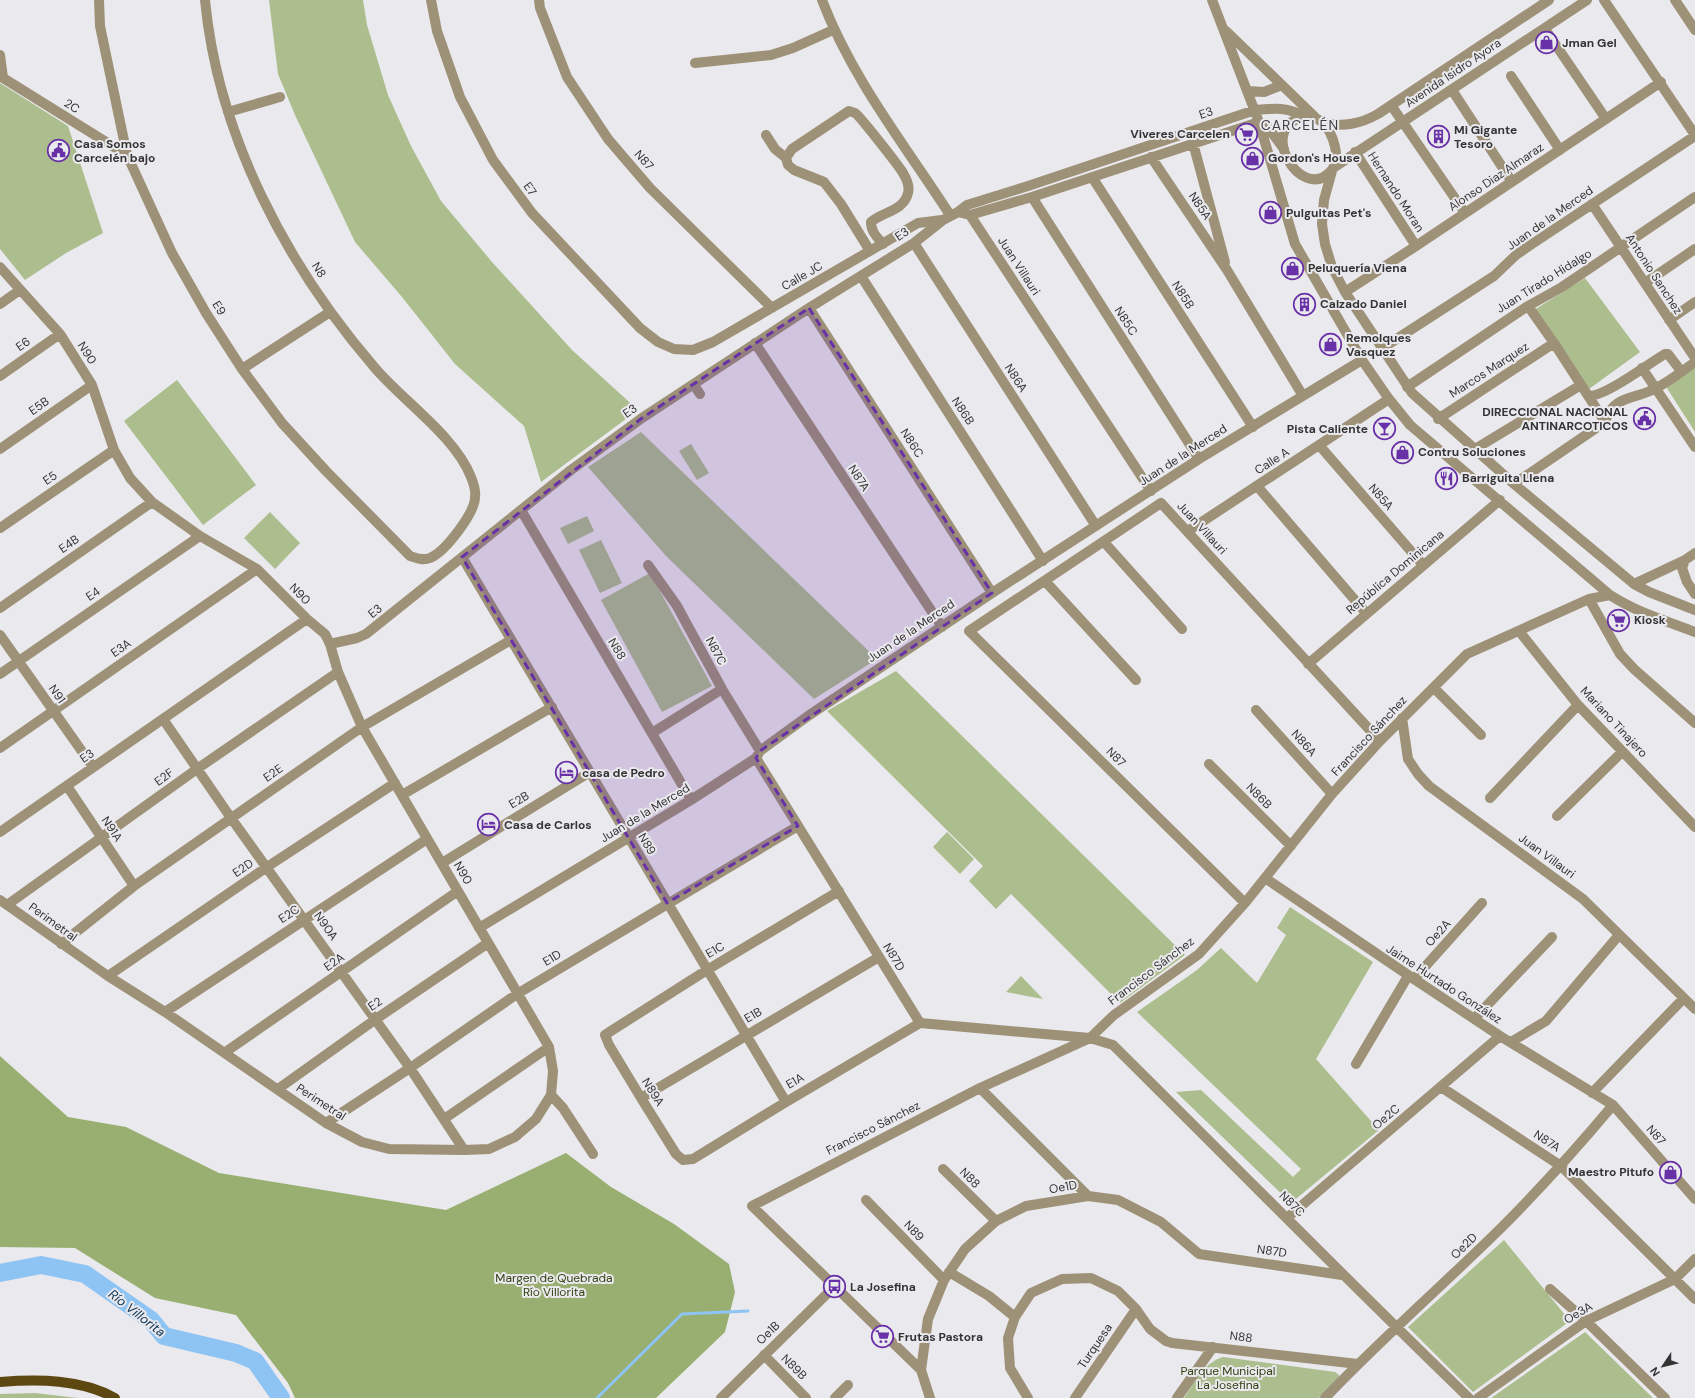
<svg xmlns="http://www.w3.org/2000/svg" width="1695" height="1398" viewBox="0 0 1695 1398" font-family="'DM Sans',sans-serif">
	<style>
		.green { fill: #acbe8e }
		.forest { fill: #98af71 }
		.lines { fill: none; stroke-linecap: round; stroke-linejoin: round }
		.stream { stroke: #8ec4f4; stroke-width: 3 }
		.river { stroke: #8ec4f4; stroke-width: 18 }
		.minor { stroke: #9d9177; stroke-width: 10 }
		.major { stroke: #5e4812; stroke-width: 10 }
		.marked { fill: #6931a7; fill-opacity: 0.2; stroke: #6931a7; stroke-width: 3; stroke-dasharray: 8 5; stroke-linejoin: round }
		.labels { text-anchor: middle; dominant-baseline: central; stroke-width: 4; stroke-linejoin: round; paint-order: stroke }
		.poi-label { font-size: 12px; font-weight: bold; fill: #353435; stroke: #eae9ed; text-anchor: start }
		.street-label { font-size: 12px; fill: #353435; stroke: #eae9ed }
		.park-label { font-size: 12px; fill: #314012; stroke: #eae9ed }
		.water-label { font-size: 13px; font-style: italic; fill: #0a3453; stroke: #eae9ed }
		.quarter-label { font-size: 14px; letter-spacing: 1px; fill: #424044; stroke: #eae9ed }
	</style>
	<rect width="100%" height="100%" fill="#eae9ed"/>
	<path class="green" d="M269 0H363L367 25 388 95 411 146 441 201 492 262 572 350 638 410 541 482 524 426 455 364 402 297 355 242 295 115 278 74Z
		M0 83 68 126 103 233 66 253 25 280 0 249Z
		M1585 278 1640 352 1589 389 1534 310Z
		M1695 365V432L1665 385Z
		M177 380 256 485 203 525 124 421Z
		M641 432 643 434 877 659 814 699 666 556 588 467Z
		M691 444 709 473 697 480 679 451Z
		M270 512 300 543 275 569 244 538Z
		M587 516 594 531 568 544 560 528Z
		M601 540 622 583 600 593 579 550Z
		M650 573 712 686 662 712 601 600Z
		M896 671 1185 955 1120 1003 1011 894 996 909 969 881 983 866 827 711Z
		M947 832 974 859 960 874 933 847Z
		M1290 907 1373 962 1316 1059 1379 1130 1291 1203 1176 1092 1201 1090 1293 1177 1301 1169 1137 1012 1197 970 1221 948 1257 983 1286 935 1277 928Z
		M1021 976 1043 999 1006 992Z
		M1504 1240 1570 1321 1473 1392 1408 1327Z
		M1585 1332 1653 1398H1491Z
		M1223 1357 1335 1372 1339 1375V1377L1319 1398H1184C1195 1382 1203 1363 1223 1357Z
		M35 1393 78 1398H0V1394Z"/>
	<path class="forest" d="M0 1056 68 1117 126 1127 219 1173 446 1210 566 1153 611 1187 674 1224 729 1264 735 1292 725 1332 656 1398H295L288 1383 236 1315 155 1298 75 1248 0 1247Z"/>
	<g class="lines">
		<path class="stream" d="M597 1398 682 1314 748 1311"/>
		<path class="river" d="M0 1273 41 1265 85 1274 151 1320 164 1336 236 1353 255 1361 281 1398"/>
		<path class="minor" d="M99 0 100 26 127 155 172 253 206 313 242 369 282 423 326 471 410 556C416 558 423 561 430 558 445 552 475 513 475 497 476 491 473 482 471 477 455 436 403 401 375 368 287 266 218 136 205 0
			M431 0 437 31 460 97 493 160 532 213 640 328 658 342 674 349 693 350 713 342 918 223 942 220
			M539 0 540 8 567 77 608 139 650 188 772 308
			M822 0C852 79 905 145 950 215
			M1212 0 1259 122 1295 244 1362 360 1389 399 1410 425 1610 595C1636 612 1666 621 1695 632
			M1604 0 1695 135
			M1675 0 1695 30
			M1545 29 1606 119
			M1226 31 1315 117
			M0 55 3 78
			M695 63 771 55 793 48 833 30
			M0 76 127 155
			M1511 76 1560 150
			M1452 90 1512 182
			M1248 91 1264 92 1282 85
			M1391 105 1465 213
			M228 112 280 97
			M1306 117C1312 117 1318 118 1323 123 1333 133 1342 159 1331 171 1301 205 1254 124 1306 117Z
			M1323 123C1344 127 1360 124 1378 114L1549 0
			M766 135 775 149 786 158
			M1193 143 1225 262
			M1355 152 1416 246
			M1151 157 1227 270 1303 396
			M1333 168 1587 0
			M1332 171 1324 200 1322 224 1325 244 1332 267 1345 292 1412 393 1514 484 1634 584 1649 592 1695 610
			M1092 177 1253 427
			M1032 197 1199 459
			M1592 204 1695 358
			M958 212 970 215 1032 197 1259 122 1267 126 1284 149
			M970 215 1151 491
			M914 243 1096 526
			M870 251 841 204 824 182 794 170 788 165 786 158 792 149 849 111C851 112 853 112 855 113 859 115 899 166 903 173 906 178 910 186 908 193 904 211 882 212 871 222 871 232 877 237 883 244
			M0 267 60 334 92 385 114 450 130 478 152 502 200 536 257 569 307 619 325 634 330 644 338 672 362 727 549 1047 553 1071 551 1095 536 1119 515 1137 489 1149 464 1150 389 1149 362 1142 326 1123 165 1012 108 976 0 900
			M861 276 1043 561
			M1645 283 1695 249
			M1345 292 1416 246 1661 82
			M0 304 20 290
			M1528 306 1554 343 1605 422
			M809 308 992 593
			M1669 320 1695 302
			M755 343 942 627
			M1381 349 1494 276 1516 255 1532 244 1695 136
			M1642 368 1695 447
			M242 369 330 312
			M0 376 60 334
			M694 385 700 394
			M1407 387 1528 306 1562 287 1695 197
			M1589 396C1606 396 1648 364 1665 354H1668L1681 371
			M1438 419 1554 343
			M1319 445 1423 565
			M0 449 92 385
			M1475 449 1581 385
			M1514 484 1605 422C1613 394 1636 400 1656 388 1670 381 1682 371 1695 362
			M1257 486 1366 613
			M521 510 691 800
			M0 528 114 450
			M1188 531 1389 399
			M1104 542 1182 629
			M462 557 786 1102
			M1685 560 1682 568 1687 582 1695 594
			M648 565 677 606 722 689 760 751
			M1045 581 1136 680
			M1634 584 1685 560 1695 553
			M1589 599 1620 654 1634 669 1695 723
			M0 608 152 502
			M1519 631 1578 705 1695 827
			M0 635 93 767
			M330 644 357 638 366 634 571 470 642 418 809 308 914 243 943 220 958 212 967 205 1028 186 1255 110C1276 108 1287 107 1306 117
			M1308 664 1500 500
			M0 674 200 536
			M1434 688 1481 735
			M1256 710 1332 794
			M1402 718 1408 759 1418 774 1429 786 1583 899 1695 1009
			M163 719 231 818 410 1068 464 1150
			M652 733 722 689
			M0 748 257 569
			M756 758 920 1023
			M1209 764 1291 846
			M67 786 134 886
			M402 795 552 707
			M1490 798 1578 705
			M1557 816 1622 752
			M0 832 307 619
			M442 863 590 772
			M1265 878 1414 979 1500 1036 1613 1105 1695 1199
			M839 891 707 970 611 1031 605 1035 609 1045 641 1098 676 1154 683 1160 693 1159 786 1102 920 1023
			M1245 903 969 631 1161 503 1380 741
			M7 905 197 769 338 672
			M479 928 691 800 756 758 760 751 808 716 992 593 1199 459 1362 360
			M61 944 134 886 362 727 511 640
			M108 976 267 867 395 783
			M1414 979 1482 903
			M165 1012 427 839
			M1474 1019 1552 937
			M920 1023 1090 1038 1113 1045C1232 1163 1349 1282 1469 1398
			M1511 1042 1546 1021 1619 935
			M224 1053 458 891
			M1356 1064 1408 976
			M1441 1087 1561 1166 1695 1299
			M980 1088 1088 1196
			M278 1089 376 1019 488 943
			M1592 1093 1684 998
			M551 1095 563 1108 593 1154
			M641 1098 879 957
			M444 1119 549 1047
			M326 1123 410 1068 517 994 798 826
			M943 1169 996 1221
			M866 1200 944 1280
			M1287 1218 1500 1036
			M949 1272 989 1296 1015 1317
			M1550 1289 1586 1321 1665 1398
			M764 1355 806 1398
			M921 1370 752 1206 980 1088 1090 1038 1114 1015 1199 954 1245 903 1332 794 1380 741 1467 654 1589 599 1610 595
			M721 1398 834 1287
			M835 1398 848 1385
			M930 1398 921 1370 928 1319 944 1280 965 1249 996 1221 1026 1206 1088 1196 1118 1200 1161 1222 1199 1254 1342 1275
			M1028 1398 1010 1368 1008 1338 1015 1317 1031 1293 1062 1279 1091 1278 1118 1291 1136 1309 1150 1329 1166 1341 1172 1343 1358 1364
			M1075 1398 1136 1309
			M1177 1398 1213 1347
			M1325 1398C1381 1339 1442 1286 1500 1229 1540 1189 1577 1148 1613 1105
			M1478 1398 1586 1321 1675 1279 1695 1259"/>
		<path class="major" d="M0 1382C38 1379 81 1379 115 1398"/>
	</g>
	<path class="marked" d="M809 308 992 593 760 751 756 758 798 826 667 903 462 557 642 418Z"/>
	<defs>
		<symbol id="shop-ring" viewBox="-11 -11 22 22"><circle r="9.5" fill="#eae9ed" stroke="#6931a7" stroke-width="1.5"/><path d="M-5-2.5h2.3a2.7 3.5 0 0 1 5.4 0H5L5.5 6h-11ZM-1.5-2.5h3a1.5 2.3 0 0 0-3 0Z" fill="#6931a7"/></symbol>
		<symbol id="supermarket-ring" viewBox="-11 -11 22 22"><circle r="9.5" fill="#eae9ed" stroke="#6931a7" stroke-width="1.5"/><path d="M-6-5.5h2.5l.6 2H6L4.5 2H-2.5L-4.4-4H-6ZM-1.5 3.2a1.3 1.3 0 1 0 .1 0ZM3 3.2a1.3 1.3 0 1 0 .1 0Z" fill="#6931a7"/></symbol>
		<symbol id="building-ring" viewBox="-11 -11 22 22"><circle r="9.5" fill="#eae9ed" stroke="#6931a7" stroke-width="1.5"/><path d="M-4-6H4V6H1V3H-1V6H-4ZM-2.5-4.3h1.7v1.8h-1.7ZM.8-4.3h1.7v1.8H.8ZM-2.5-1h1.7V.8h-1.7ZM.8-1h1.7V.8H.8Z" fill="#6931a7"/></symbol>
		<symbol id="civic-ring" viewBox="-11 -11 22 22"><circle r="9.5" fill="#eae9ed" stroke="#6931a7" stroke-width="1.5"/><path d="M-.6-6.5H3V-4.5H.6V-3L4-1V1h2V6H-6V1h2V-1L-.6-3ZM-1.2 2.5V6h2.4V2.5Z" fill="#6931a7"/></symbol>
		<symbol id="bar-ring" viewBox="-11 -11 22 22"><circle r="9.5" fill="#eae9ed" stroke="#6931a7" stroke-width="1.5"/><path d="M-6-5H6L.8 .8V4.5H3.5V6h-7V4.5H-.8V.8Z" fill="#6931a7"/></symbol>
		<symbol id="restaurant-ring" viewBox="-11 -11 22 22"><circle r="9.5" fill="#eae9ed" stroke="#6931a7" stroke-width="1.5"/><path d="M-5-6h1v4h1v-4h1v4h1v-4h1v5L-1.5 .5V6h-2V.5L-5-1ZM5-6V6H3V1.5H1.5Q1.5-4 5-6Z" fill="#6931a7"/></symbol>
		<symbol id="hotel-ring" viewBox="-11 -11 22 22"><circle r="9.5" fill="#eae9ed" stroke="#6931a7" stroke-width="1.5"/><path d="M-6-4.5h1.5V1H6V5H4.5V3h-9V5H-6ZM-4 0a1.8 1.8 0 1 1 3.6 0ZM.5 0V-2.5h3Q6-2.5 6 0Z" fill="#6931a7"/></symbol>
		<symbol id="bus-ring" viewBox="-11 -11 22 22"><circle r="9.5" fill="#eae9ed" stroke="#6931a7" stroke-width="1.5"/><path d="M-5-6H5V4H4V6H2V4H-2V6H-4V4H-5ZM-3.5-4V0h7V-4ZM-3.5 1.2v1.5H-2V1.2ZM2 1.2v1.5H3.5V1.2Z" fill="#6931a7"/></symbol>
	</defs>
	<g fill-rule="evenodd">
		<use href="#shop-ring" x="1534" y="30" width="25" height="25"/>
		<use href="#supermarket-ring" x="1234" y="122" width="25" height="25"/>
		<use href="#building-ring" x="1426" y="124" width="25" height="25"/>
		<use href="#civic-ring" x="46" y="138" width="25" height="25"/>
		<use href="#shop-ring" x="1240" y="146" width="25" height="25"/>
		<use href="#shop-ring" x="1258" y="200" width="25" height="25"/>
		<use href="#shop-ring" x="1280" y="256" width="25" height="25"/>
		<use href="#building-ring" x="1292" y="292" width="25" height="25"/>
		<use href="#shop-ring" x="1318" y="332" width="25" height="25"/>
		<use href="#civic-ring" x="1632" y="406" width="25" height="25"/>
		<use href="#bar-ring" x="1372" y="416" width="25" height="25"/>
		<use href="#shop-ring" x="1390" y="440" width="25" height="25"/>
		<use href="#restaurant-ring" x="1434" y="466" width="25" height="25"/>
		<use href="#supermarket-ring" x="1606" y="608" width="25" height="25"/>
		<use href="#hotel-ring" x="554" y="760" width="25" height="25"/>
		<use href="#hotel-ring" x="476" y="812" width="25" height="25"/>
		<use href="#shop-ring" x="1658" y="1160" width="25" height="25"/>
		<use href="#bus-ring" x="822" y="1274" width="25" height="25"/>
		<use href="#supermarket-ring" x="870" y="1324" width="25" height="25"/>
	</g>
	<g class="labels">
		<g class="poi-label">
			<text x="1562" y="43">Jman Gel</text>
			<text x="1454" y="130">Mi Gigante<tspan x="1454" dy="14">Tesoro</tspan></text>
			<text x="1230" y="134" text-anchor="end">Viveres Carcelen</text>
			<text x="74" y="144">Casa Somos<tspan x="74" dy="14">Carcelén bajo</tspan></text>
			<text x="1268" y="158">Gordon's House</text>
			<text x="1286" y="213">Pulguitas Pet's</text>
			<text x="1308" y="268">Peluquería Viena</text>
			<text x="1320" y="304">Calzado Daniel</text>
			<text x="1346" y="338">Remolques<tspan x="1346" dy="14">Vasquez</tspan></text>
			<text x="1628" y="412" text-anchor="end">DIRECCIONAL NACIONAL<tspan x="1628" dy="14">ANTINARCOTICOS</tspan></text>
			<text x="1368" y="429" text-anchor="end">Pista Caliente</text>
			<text x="1418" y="452">Contru Soluciones</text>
			<text x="1462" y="478">Barriguita Llena</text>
			<text x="1634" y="620">Kiosk</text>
			<text x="582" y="773">casa de Pedro</text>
			<text x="504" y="825">Casa de Carlos</text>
			<text x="1654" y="1172" text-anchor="end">Maestro Pitufo</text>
			<text x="850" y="1287">La Josefina</text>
			<text x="898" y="1337">Frutas Pastora</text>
		</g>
		<g class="street-label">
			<text transform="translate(1453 73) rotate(-34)">Avenida Isidro Ayora</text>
			<text transform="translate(72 106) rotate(32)">2C</text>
			<text transform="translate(1206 113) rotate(-19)">E3</text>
			<text transform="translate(644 160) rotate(49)">N87</text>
			<text transform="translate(1496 177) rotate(-34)">Alonso Diaz Almaraz</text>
			<text transform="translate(530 189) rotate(54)">E7</text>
			<text transform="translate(1396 192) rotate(57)">Hernando Moran</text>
			<text transform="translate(1200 206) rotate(56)">N85A</text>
			<text transform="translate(1550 218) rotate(-35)">Juan de la Merced</text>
			<text transform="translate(902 234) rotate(-34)">E3</text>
			<text transform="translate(1019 266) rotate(57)">Juan Villauri</text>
			<text transform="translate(319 270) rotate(58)">N8</text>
			<text transform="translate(1654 274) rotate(57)">Antonio Sanchez</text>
			<text transform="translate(802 276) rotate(-30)">Calle JC</text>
			<text transform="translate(1544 281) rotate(-32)">Juan Tirado Hidalgo</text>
			<text transform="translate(1183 295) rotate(57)">N85B</text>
			<text transform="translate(219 308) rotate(59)">E9</text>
			<text transform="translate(1126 321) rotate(57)">N85C</text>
			<text transform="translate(23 344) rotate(-35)">E6</text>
			<text transform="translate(87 353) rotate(58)">N90</text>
			<text transform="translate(1489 370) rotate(-33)">Marcos Marquez</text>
			<text transform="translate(1016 378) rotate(57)">N86A</text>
			<text transform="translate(39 406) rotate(-35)">E5B</text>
			<text transform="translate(630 411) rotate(-35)">E3</text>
			<text transform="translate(963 411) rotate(57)">N86B</text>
			<text transform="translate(912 443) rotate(57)">N86C</text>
			<text transform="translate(1183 455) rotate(-33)">Juan de la Merced</text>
			<text transform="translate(1272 461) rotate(-33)">Calle A</text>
			<text transform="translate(50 478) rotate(-34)">E5</text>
			<text transform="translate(859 478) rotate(57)">N87A</text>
			<text transform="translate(1381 497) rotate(49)">N85A</text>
			<text transform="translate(1202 528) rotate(47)">Juan Villauri</text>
			<text transform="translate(69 544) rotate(-35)">E4B</text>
			<text transform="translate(1395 572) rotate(-40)">República Dominicana</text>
			<text transform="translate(93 594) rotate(-35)">E4</text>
			<text transform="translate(300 594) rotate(45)">N90</text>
			<text transform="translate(375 611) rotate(-39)">E3</text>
			<text transform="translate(911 631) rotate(-34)">Juan de la Merced</text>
			<text transform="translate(121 648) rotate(-35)">E3A</text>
			<text transform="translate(617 649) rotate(59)">N88</text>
			<text transform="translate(716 651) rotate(62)">N87C</text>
			<text transform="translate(57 694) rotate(55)">N91</text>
			<text transform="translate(1614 722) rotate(47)">Mariano Tinajero</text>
			<text transform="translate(1369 736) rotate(-47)">Francisco Sánchez</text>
			<text transform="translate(1304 743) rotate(48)">N86A</text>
			<text transform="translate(87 756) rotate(-35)">E3</text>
			<text transform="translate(1116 757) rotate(45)">N87</text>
			<text transform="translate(273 773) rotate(-35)">E2E</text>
			<text transform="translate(164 777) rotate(-36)">E2F</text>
			<text transform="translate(1259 796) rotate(45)">N86B</text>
			<text transform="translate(519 800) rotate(-31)">E2B</text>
			<text transform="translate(645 813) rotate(-31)">Juan de la Merced</text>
			<text transform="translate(112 829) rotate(56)">N91A</text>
			<text transform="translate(647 844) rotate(59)">N89</text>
			<text transform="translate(1547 856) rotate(36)">Juan Villauri</text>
			<text transform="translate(243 868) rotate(-35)">E2D</text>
			<text transform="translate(463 873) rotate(60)">N90</text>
			<text transform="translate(289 914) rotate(-34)">E2C</text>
			<text transform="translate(53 922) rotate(36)">Perimetral</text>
			<text transform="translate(326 926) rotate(54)">N90A</text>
			<text transform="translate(1438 933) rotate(-48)">Oe2A</text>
			<text transform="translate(715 950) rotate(-31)">E1C</text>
			<text transform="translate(894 957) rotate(59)">N87D</text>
			<text transform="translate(552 958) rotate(-31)">E1D</text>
			<text transform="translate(334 962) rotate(-35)">E2A</text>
			<text transform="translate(1151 971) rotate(-37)">Francisco Sánchez</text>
			<text transform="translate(1444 984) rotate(33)">Jaime Hurtado González</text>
			<text transform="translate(375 1004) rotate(-34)">E2</text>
			<text transform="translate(753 1015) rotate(-30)">E1B</text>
			<text transform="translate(795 1081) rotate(-30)">E1A</text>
			<text transform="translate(653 1092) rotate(58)">N89A</text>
			<text transform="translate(321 1102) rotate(33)">Perimetral</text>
			<text transform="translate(1386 1117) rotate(-40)">Oe2C</text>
			<text transform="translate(873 1128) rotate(-27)">Francisco Sánchez</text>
			<text transform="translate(1656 1135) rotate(49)">N87</text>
			<text transform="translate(1547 1141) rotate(33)">N87A</text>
			<text transform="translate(970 1178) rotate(45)">N88</text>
			<text transform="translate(1063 1187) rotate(-10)">Oe1D</text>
			<text transform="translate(1292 1204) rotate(45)">N87C</text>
			<text transform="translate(914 1231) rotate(46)">N89</text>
			<text transform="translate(1464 1246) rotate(-44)">Oe2D</text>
			<text transform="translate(1272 1251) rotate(8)">N87D</text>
			<text transform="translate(1578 1313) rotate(-31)">Oe3A</text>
			<text transform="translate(768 1333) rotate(-44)">Oe1B</text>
			<text transform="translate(1241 1337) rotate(7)">N88</text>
			<text transform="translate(1095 1346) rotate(-56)">Turquesa</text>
			<text transform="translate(794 1367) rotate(45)">N89B</text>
		</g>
		<g class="park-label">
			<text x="554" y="1278">Margen de Quebrada<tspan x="554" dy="14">Río Villorita</tspan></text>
			<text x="1228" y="1371">Parque Municipal<tspan x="1228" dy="14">La Josefina</tspan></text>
		</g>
		<g class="water-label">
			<text transform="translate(137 1313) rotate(38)">Río Villorita</text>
		</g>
		<g class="quarter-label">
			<text x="1300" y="125">CARCELÉN</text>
		</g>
	</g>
	<g transform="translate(1663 1366) rotate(235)" stroke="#eae9ed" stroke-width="3" paint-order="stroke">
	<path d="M0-3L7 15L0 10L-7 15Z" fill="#353435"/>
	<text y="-6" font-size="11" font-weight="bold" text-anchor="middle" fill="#353435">N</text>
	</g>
</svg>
